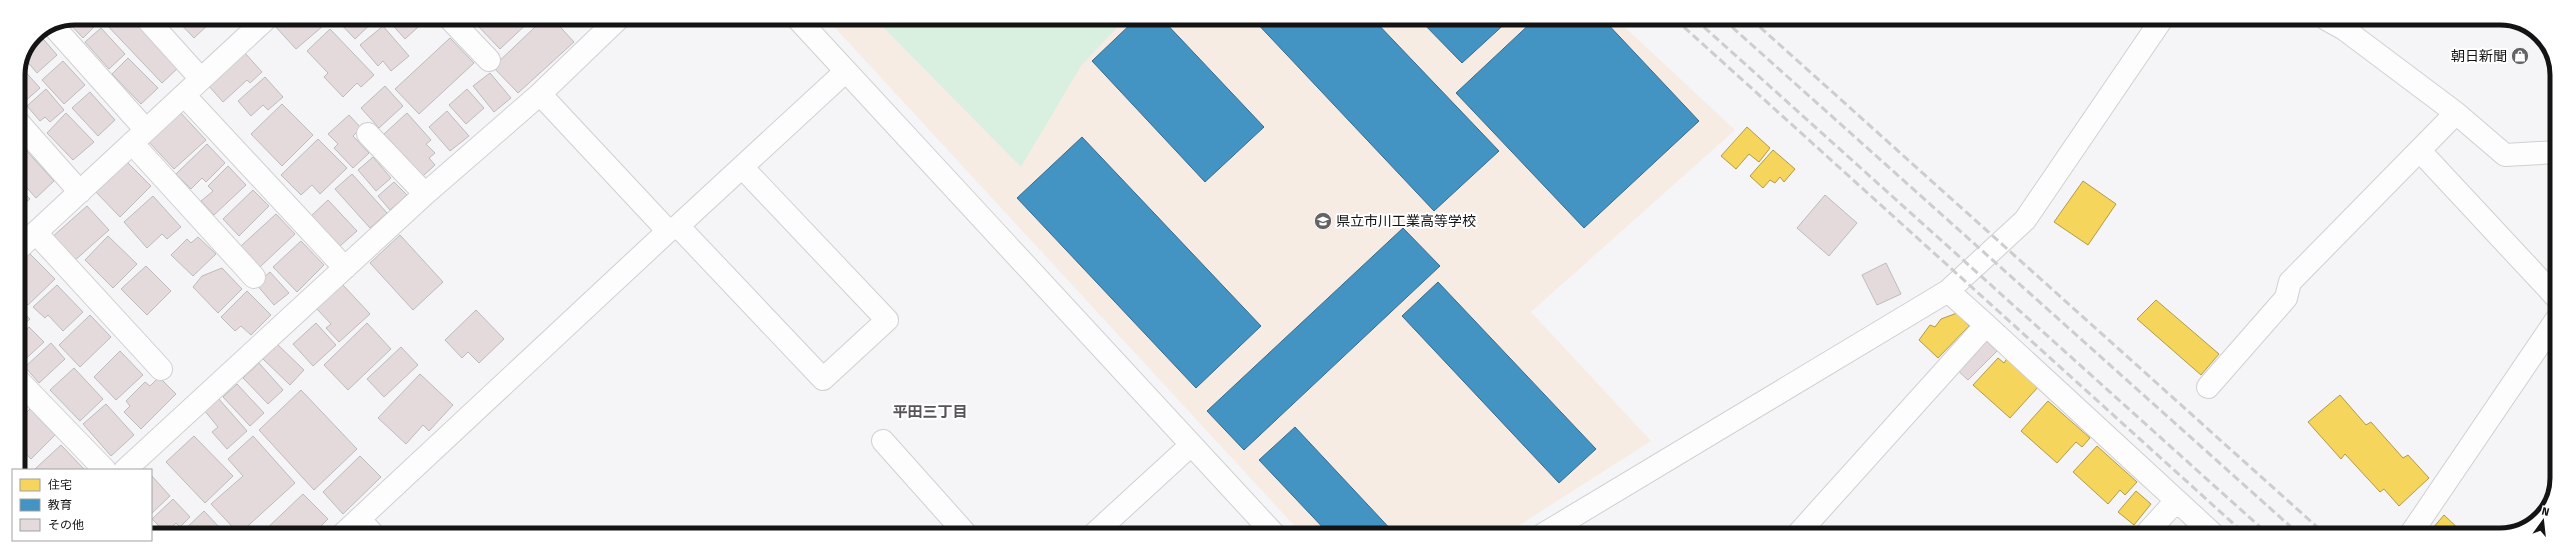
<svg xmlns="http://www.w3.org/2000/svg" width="2575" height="553" viewBox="0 0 2575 553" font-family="'Fira Sans','Noto Sans JP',sans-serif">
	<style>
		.education { fill: #f7ece4 }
		.garden { fill: #d9f0e1 }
		.homes { fill: #f6d55c; stroke: #b29b47 }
		.schools { fill: #4393c3; stroke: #356d8f }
		.building { fill: #e4dadb; stroke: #bcbbbc }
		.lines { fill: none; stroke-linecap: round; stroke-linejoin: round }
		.minor-casing { stroke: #d0cfd1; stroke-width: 24 }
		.minor { stroke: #fefdfe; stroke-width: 22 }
		.rail { stroke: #cecdce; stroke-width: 3; stroke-dasharray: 8 4; stroke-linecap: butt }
		.labels { text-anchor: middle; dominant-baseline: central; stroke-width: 4; stroke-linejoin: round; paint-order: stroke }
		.poi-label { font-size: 14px; fill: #151415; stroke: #fff; text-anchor: end }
		.neighbourhood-label { font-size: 15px; font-weight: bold; fill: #575458; stroke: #fff }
		.rim { fill: none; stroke: #151415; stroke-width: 5 }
	</style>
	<rect width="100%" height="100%" fill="#f5f4f6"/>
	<path class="education" d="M826 18 1616 19 1735 130 1531 312 1651 441 1504 535 1302 534Z"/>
	<path class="garden" d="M874 18H1126L1081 66 1021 167Z"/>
	<path class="homes" d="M1747 127 1770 148 1759 162 1749 154 1736 169 1721 156Z
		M1773 150 1795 169 1784 182 1780 177 1775 183 1770 180 1763 188 1750 176Z
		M2083 181 2116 204 2088 245 2054 222Z
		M2156 300 2219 354 2201 375 2137 319Z
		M1957 313 1969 326 1938 358 1919 340 1930 325 1935 327 1941 319Z
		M2008 357 2039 386 2010 418 1973 385 1998 358 2004 363Z
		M2340 395 2366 425 2371 422 2403 458 2408 455 2429 478 2399 506 2384 489 2380 492 2345 454 2341 459 2308 422Z
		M2048 401 2090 438 2082 447 2076 442 2057 463 2021 431Z
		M2097 446 2137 482 2125 495 2120 490 2108 504 2073 472Z
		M2136 491 2151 504 2134 525 2118 512Z
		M2444 515 2465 535H2427Z"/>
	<path class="schools" d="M1137 18H1161L1264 127 1205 182 1092 61Z
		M1253 19H1373L1499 151 1434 211Z
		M1419 19H1510L1462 63Z
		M1535 19H1603L1699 121 1584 228 1456 93Z
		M1082 137 1261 326 1196 388 1017 198Z
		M1403 228 1440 266 1244 450 1207 411Z
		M1438 282 1596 449 1559 483 1402 316Z
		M1295 427 1396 535 1329 534 1259 460Z"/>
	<path class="building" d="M75 18H93L98 23 83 38 67 21Z
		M106 18H133L179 67 162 83 103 21Z
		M175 18H207L211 22 194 38Z
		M214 18H222L218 22Z
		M282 18H315L323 26 296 49 274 25Z
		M335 18H377L355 39Z
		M390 18H428L405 39 388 20Z
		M482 18H533L500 49 476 24Z
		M539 18H552L574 42 518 93 493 67 535 27 532 25Z
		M383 26 409 56 391 71 383 61 378 66 360 45Z
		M101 28 125 54 109 69 85 42Z
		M330 29 374 75 361 87 357 83 343 97 324 77 328 73 307 51Z
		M38 33 57 55 37 73 25 59 35 35Z
		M450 38 474 63 419 114 395 89Z
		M244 52 262 72 250 83 247 80 223 102 208 85Z
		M128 58 158 88 141 104 112 74Z
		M63 61 85 85 64 104 42 80Z
		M21 67 40 88 23 103 18 97V75Z
		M490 73 511 98 494 112 473 86Z
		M265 77 283 97 268 110 263 105 251 116 238 101Z
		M385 86 403 106 379 128 361 108Z
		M46 89 64 110 50 122 45 117 40 121 27 106Z
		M467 89 484 108 466 124 449 105Z
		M90 92 115 120 98 136 72 108Z
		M282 104 313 135 282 166 251 134Z
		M179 111 206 140 174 169 148 141Z
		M447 111 469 136 450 151 429 127Z
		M66 113 94 142 73 160 47 133Z
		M407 113 431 140 426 144 435 153 429 158 435 165 423 176 384 134Z
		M349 115 361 128 353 136 369 153 353 168 334 148 338 144 328 134Z
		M18 138 23 143 18 147Z
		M318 139 347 168 320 194 312 185 301 195 281 175Z
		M207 144 225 163 206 182 202 178 191 189 176 174Z
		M24 148 54 181 36 198 18 178V153Z
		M373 157 391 178 376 191 358 170Z
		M125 160 151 186 120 217 95 191Z
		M228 166 246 185 214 215 201 201 213 191 208 186Z
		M352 174 387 213 370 228 335 189Z
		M394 182 407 195 390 210 378 196Z
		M18 187 30 199 18 209Z
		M253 190 269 206 239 236 223 219Z
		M1825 195 1857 223 1829 256 1797 228Z
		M153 196 181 227 167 239 162 234 147 248 124 222Z
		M328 200 357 231 340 246 311 216Z
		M87 206 109 230 73 262 51 238Z
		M276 214 295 234 260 267 241 246Z
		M400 235 443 282 413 310 370 263Z
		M108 236 137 264 113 288 85 260Z
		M198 237 216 254 193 276 171 255 187 239 191 243Z
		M301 241 324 265 297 292 273 267Z
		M27 251 55 279 28 305 18 294V260Z
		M1886 263 1901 294 1877 305 1862 275Z
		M146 266 171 291 147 315 121 289Z
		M222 268 242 289 218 313 193 287 202 276Z
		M270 272 289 293 274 305 256 284Z
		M342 284 370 314 339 342 326 328 331 324 316 308Z
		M57 285 83 312 63 331 48 315 45 318 33 307Z
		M247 291 271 315 251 335 241 326 235 331 221 317Z
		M18 307 30 319 18 330Z
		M476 310 504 339 479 363 468 352 462 358 445 340Z
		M90 315 111 337 80 367 59 345Z
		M316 323 336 345 313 366 293 344Z
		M367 323 391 349 348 390 324 365Z
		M29 327 44 342 19 365 18 337Z
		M1983 338 1997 351 1968 380 1954 367Z
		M51 343 65 359 39 383 25 367Z
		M277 344 304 370 290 385 263 359Z
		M401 347 418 365 384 397 367 379Z
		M120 351 143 375 116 400 94 377Z
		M259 363 283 390 268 404 243 378Z
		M74 368 103 399 80 421 50 390Z
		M420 374 453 405 429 431 423 425 406 444 378 418Z
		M159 377 176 394 141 429 124 412 130 406 126 401 145 382 150 386Z
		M237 384 264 413 250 426 223 397Z
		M301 390 357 449 314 490 259 430Z
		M218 398 247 431 227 449 212 432 218 427 204 410Z
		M106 404 134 435 111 456 83 424Z
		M30 409 55 435 31 459 18 446V411L23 416Z
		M194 436 233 476 205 503 166 462Z
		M253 436 295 483 239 534 211 504 243 476 228 459Z
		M61 445 85 470H36L35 469Z
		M360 456 381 477 343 514 323 492Z
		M151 475 170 496 151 514Z
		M303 494 328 519 313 534 262 533Z
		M173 499 190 517 180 527 176 523 166 533 152 519Z
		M204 511 220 528 214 534H180Z"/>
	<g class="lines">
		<defs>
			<path id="minor" d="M146 18 201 79
				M449 18 489 60
				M797 18 1274 534
				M2326 19 2344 29 2456 113 2505 155 2557 152
				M54 27 146 130
				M540 94 668 231
				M184 95 345 268
				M18 122 80 192
				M368 134 425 194
				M132 143 254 277
				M2420 151 2556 297
				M678 226 823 379 887 320 742 167
				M36 233 161 369
				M18 249 267 18
				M1948 291 1986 325
				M18 380 105 470
				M2208 387 2286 298 2290 282 2456 113
				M883 441 966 534
				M125 470 425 194 540 94 619 18
				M359 519 373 534
				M343 534 668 231 678 226 846 71
				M1094 534 1191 445
				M1542 535 1948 291 2025 220 2162 19
				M1797 535 1986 325 2214 535
				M2145 535 2176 501
				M2410 535 2556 320"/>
		</defs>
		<use href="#minor" class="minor-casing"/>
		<use href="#minor" class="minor"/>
		<path class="rail" d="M1675 19 2246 535
			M1695 19 2269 535
			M1723 19 2300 535
			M1751 19 2326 535"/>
	</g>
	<defs>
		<symbol id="shop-disc" viewBox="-11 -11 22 22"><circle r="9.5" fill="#636264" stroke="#fff"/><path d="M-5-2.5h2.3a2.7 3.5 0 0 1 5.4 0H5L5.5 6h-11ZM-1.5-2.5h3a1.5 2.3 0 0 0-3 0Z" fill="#fff"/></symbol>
		<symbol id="school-disc" viewBox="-11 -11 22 22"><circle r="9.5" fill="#636264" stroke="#fff"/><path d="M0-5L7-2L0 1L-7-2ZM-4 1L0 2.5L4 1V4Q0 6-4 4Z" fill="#fff"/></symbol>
	</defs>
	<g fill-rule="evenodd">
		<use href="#shop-disc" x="2510" y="46" width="20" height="20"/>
		<use href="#school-disc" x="1313" y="211" width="20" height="20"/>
	</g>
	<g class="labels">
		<g class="poi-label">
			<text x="2507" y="56">朝日新聞</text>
			<text x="1336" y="221" text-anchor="start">県立市川工業高等学校</text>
		</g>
		<g class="neighbourhood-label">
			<text x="930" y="412">平田三丁目</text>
		</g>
	</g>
	<path d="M0 0H2575V553H0ZM75 25H2500A50 50 0 0 1 2550 75V478A50 50 0 0 1 2500 528H75A50 50 0 0 1 25 478V75A50 50 0 0 1 75 25Z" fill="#fff" fill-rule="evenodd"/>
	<path class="rim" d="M75 25H2500A50 50 0 0 1 2550 75V478A50 50 0 0 1 2500 528H75A50 50 0 0 1 25 478V75A50 50 0 0 1 75 25Z"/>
	<rect x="12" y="469" width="140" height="72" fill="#ffffff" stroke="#a1a1a1"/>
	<rect x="20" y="479" width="20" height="12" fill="#f6d55c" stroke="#a1a1a1"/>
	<text x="48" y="489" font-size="12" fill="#151415">住宅</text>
	<rect x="20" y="499" width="20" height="12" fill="#4393c3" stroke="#a1a1a1"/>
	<text x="48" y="509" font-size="12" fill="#151415">教育</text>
	<rect x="20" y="519" width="20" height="12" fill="#e4dadb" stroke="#a1a1a1"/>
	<text x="48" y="529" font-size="12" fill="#151415">その他</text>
	<g transform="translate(2543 521) rotate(15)" stroke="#ffffff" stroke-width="3" paint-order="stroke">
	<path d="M0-3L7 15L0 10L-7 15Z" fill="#151415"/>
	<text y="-6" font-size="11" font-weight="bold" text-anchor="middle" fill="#151415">N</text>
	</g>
</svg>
